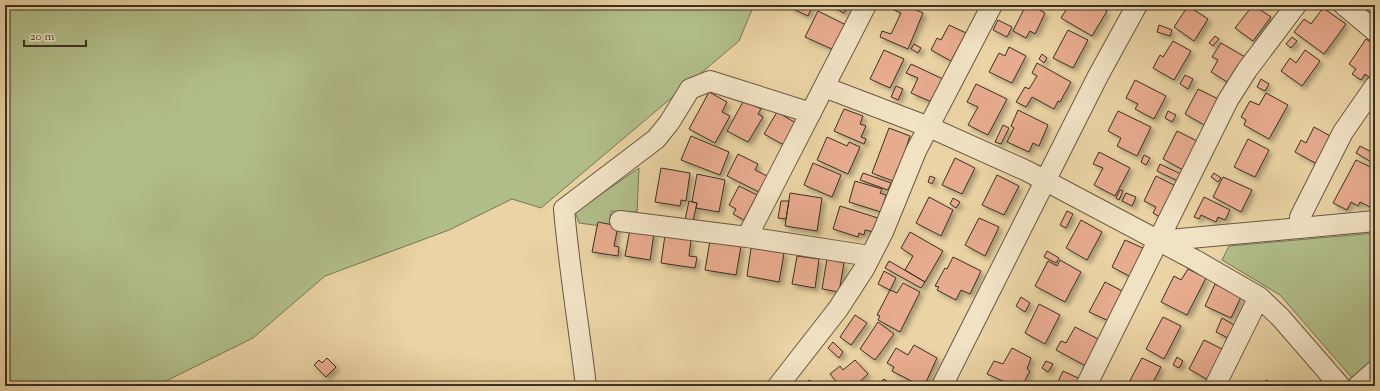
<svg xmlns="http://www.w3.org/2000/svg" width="1380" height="391" viewBox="0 0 1380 391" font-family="'Sorts Mill Goudy',serif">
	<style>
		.green { fill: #b1be8a; stroke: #767757 }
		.building { fill: #e7ab8e; stroke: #3b3024; filter: url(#shadow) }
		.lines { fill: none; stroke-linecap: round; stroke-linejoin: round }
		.minor-casing { stroke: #675944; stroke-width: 22 }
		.minor { stroke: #f1e2c4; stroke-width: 20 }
	</style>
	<defs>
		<filter id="shadow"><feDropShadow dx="3.5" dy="3.5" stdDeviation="2" flood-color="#0004"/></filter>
	</defs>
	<rect width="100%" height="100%" fill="#ead3a4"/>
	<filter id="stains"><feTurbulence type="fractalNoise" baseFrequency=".005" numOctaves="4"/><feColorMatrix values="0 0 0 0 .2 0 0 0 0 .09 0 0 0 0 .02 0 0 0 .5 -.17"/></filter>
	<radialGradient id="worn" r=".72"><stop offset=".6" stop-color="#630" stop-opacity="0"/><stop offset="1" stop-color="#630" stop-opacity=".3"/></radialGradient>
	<path class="green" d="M5 5H754L739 41 541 208 512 199 449 230 325 276 253 338 162 383 150 386H5Z
		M639 168 637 212 611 211 609 227 579 223 575 212Z
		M1375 233V359L1353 379 1280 295 1222 260 1229 246Z"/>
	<path class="building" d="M790 5H813L808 16 789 7Z
		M829 5H848L844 13Z
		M897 5H904L923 13 908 49 880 37 882 31 891 34 901 13 894 10Z
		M1026 5H1030L1045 13 1035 34 1030 31 1026 38 1013 31Z
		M1069 5H1097L1107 11 1092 36 1061 18Z
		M1253 5 1271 17 1253 41 1235 28Z
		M1188 6 1208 19 1194 41 1174 27Z
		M1323 8 1346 24 1324 54 1294 32 1304 19 1311 24Z
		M818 11 846 25 834 50 805 37Z
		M998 20 1012 27 1007 37 993 30Z
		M949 25 966 33 951 61 931 50 937 38 941 40Z
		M1159 25 1172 30 1170 36 1157 32Z
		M1068 30 1088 40 1073 68 1053 58Z
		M1215 36 1219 39 1213 46 1209 43Z
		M1292 37 1297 41 1291 48 1286 44Z
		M1366 39 1375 45V71L1370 78 1365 74 1361 80 1352 74 1356 69 1349 64Z
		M1173 41 1191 51 1174 80 1153 68 1160 55 1163 57Z
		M1221 43 1245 57 1229 83 1211 72 1218 60 1212 57Z
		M914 44 921 48 918 53 911 49Z
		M1009 47 1026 56 1012 83 989 72 999 53 1005 56Z
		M884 50 904 59 890 88 870 79Z
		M1305 50 1320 61 1302 86 1281 71 1290 58 1296 63Z
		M1042 54 1047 58 1044 63 1039 59Z
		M1037 63 1071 82 1060 102 1058 101 1054 109 1032 97 1026 107 1016 102 1025 87 1029 89 1037 76 1032 73Z
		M911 64 945 80 934 103 911 93 918 78 906 73Z
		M1185 75 1193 79 1188 89 1180 84Z
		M1261 79 1269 84 1265 91 1257 87Z
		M1135 80 1166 96 1154 119 1135 109 1138 104 1126 98Z
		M976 84 1007 99 988 135 968 125 978 107 967 102Z
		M896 86 903 89 898 100 891 97Z
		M1198 89 1220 100 1206 126 1185 114Z
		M709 92 727 102 722 112 730 116 715 143 689 129Z
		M1266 93 1288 105 1269 139 1244 125 1246 120 1241 117 1250 101 1259 105Z
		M744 100 761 109 758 114 763 117 748 142 727 131Z
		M844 109 863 116 860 124 866 126 861 137 866 139 864 144 834 131Z
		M1018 110 1048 125 1039 146 1033 143 1029 152 1007 142 1014 128 1011 126Z
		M1118 111 1151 127 1137 156 1117 146 1121 138 1108 131Z
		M1168 111 1176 115 1172 122 1165 118Z
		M777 112 796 123 784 145 764 134Z
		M1003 125 1009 128 1001 144 995 142Z
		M1314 127 1332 137 1317 164 1295 152 1301 140 1306 143Z
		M889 128 910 136 906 148 911 150 903 171 897 169 893 181 872 173Z
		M1177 131 1199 142 1185 171 1163 159Z
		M691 136 729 152 720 175 681 160Z
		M827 137 847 146 849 142 860 147 848 174 817 160Z
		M1248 139 1269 150 1255 177 1234 167Z
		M1360 146 1375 154V164L1356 153Z
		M1099 152 1130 168 1115 196 1094 185 1103 168 1093 164Z
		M738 154 758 164 755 170 767 176 759 192 727 176Z
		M1144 155 1150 158 1146 165 1141 162Z
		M955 158 975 168 962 194 942 185Z
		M1356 160 1375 169V197L1370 207 1360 202 1358 206 1351 202 1347 210 1333 203Z
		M813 163 841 175 832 197 804 185Z
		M1160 164 1183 175 1180 182 1157 171Z
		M661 168 690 173 686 201 681 200 680 206 655 202Z
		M863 173 891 183 888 190 860 180Z
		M1214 173 1221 178 1218 182 1211 177Z
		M697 174 725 180 719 212 696 208 697 203 692 202Z
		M997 175 1019 186 1004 215 982 205Z
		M930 176 935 178 932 184 928 182Z
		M1156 176 1176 186 1160 217 1153 213 1156 207 1144 201Z
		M1223 177 1252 190 1241 212 1213 197Z
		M855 181 882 189 880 193 886 195 881 212 849 202Z
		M739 186 757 195 744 220 733 214 736 209 729 205Z
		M1120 190 1123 191 1119 200 1116 198Z
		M790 193 822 198 817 231 785 226Z
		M1126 193 1136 197 1132 206 1122 201Z
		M929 197 953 210 941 236 916 223Z
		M1204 197 1230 210 1225 220 1218 217 1216 222 1201 215 1199 219 1194 217Z
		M953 198 960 202 956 208 950 204Z
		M689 201 697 203 693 221 685 220Z
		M781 201H789L786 219 778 218Z
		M840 206 878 218 874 232 865 230 864 235 859 233 858 237 833 229Z
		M1067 211 1073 214 1066 228 1060 225Z
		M979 218 999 227 985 256 965 245Z
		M1081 220 1102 232 1087 260 1066 248Z
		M598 222 618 226 614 246 619 247 618 256 592 252Z
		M630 229 654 233 650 260 625 256Z
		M910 232 943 251 925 282 905 270 913 256 901 248Z
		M665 235 691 240 689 256 697 257 695 268 661 263Z
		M1125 240 1145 249 1131 277 1112 267Z
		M710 241 741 246 736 275 705 270Z
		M751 248 784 253 779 282 747 276Z
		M1047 251 1059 258 1056 263 1044 257Z
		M797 256 819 259 815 288 792 284Z
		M953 257 981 271 970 294 961 290 956 300 937 290 939 287 935 286 945 268 947 269Z
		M827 259 844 263 839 292 822 289Z
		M1060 260 1081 272 1065 302 1035 286 1048 261 1057 266Z
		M889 261 925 282 921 288 885 268Z
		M1188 269 1206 278 1187 315 1161 302 1174 276 1181 280Z
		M884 271 896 278 890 290 878 284Z
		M1105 282 1124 292 1109 321 1089 312Z
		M903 283 920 292 900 332 878 320 880 316 877 315 890 290 897 293Z
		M1215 284 1241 297 1231 318 1205 306Z
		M1021 297 1030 303 1025 312 1016 306Z
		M1039 304 1060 315 1045 344 1025 333Z
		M855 315 867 323 851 345 840 337Z
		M1163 317 1181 326 1164 359 1146 349Z
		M1222 318 1236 326 1230 339 1216 332Z
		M878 322 894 334 875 360 860 349Z
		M1075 327 1100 340 1086 366 1056 350 1061 341 1066 343Z
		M1204 340 1224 350 1208 380 1189 369Z
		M833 342 843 352 839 358 828 348Z
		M914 345 937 358 926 382 924 381 921 386 892 371 894 367 887 363 896 348 908 355Z
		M1012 348 1031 358 1027 369 1030 371 1022 386H1014L987 374 994 361 1003 364Z
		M1177 357 1183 361 1179 368 1173 365Z
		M327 358 336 367 326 377 314 365 319 360 322 363Z
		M1142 358 1161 367 1151 386H1127Z
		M855 360 868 374 855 386H840L830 374 840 366 843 370Z
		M1046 361 1053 364 1048 372 1042 368Z
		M1063 371 1080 379 1077 386H1056Z
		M884 379 893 386H877Z
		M809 380 817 386H804Z
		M1266 380 1277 386H1263Z"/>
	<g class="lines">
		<defs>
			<path id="minor" d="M1344 5 1375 31
				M824 87 929 127 1027 171 1195 260 1259 297 1281 318 1340 386
				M620 221 747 237 870 256
				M1299 228 1300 217 1343 132 1375 86
				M747 237 866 5
				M1158 241 1375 221
				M586 386C579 327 569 268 564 209L656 139 669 123 690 89 710 81 811 113
				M778 386 838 309 864 269 883 232 916 151 992 5
				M942 386 1098 76 1137 5
				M1086 386 1228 100 1247 70 1296 5
				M1215 386 1259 297
				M1358 386 1375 371"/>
		</defs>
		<use href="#minor" class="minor-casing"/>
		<use href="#minor" class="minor"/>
	</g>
	<rect width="1380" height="391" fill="none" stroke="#ead3a4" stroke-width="20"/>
	<rect x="6" y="6" width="1368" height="379" fill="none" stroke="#3b3024" stroke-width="2"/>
	<rect x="10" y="10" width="1360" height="371" fill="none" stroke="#3b3024"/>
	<path d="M24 40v6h62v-6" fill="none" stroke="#3b3024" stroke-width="2"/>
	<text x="30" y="40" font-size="12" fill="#3b3024" stroke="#f1e2c4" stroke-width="3" paint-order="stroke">20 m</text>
	<rect width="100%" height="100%" filter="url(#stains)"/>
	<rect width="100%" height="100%" fill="url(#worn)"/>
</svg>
